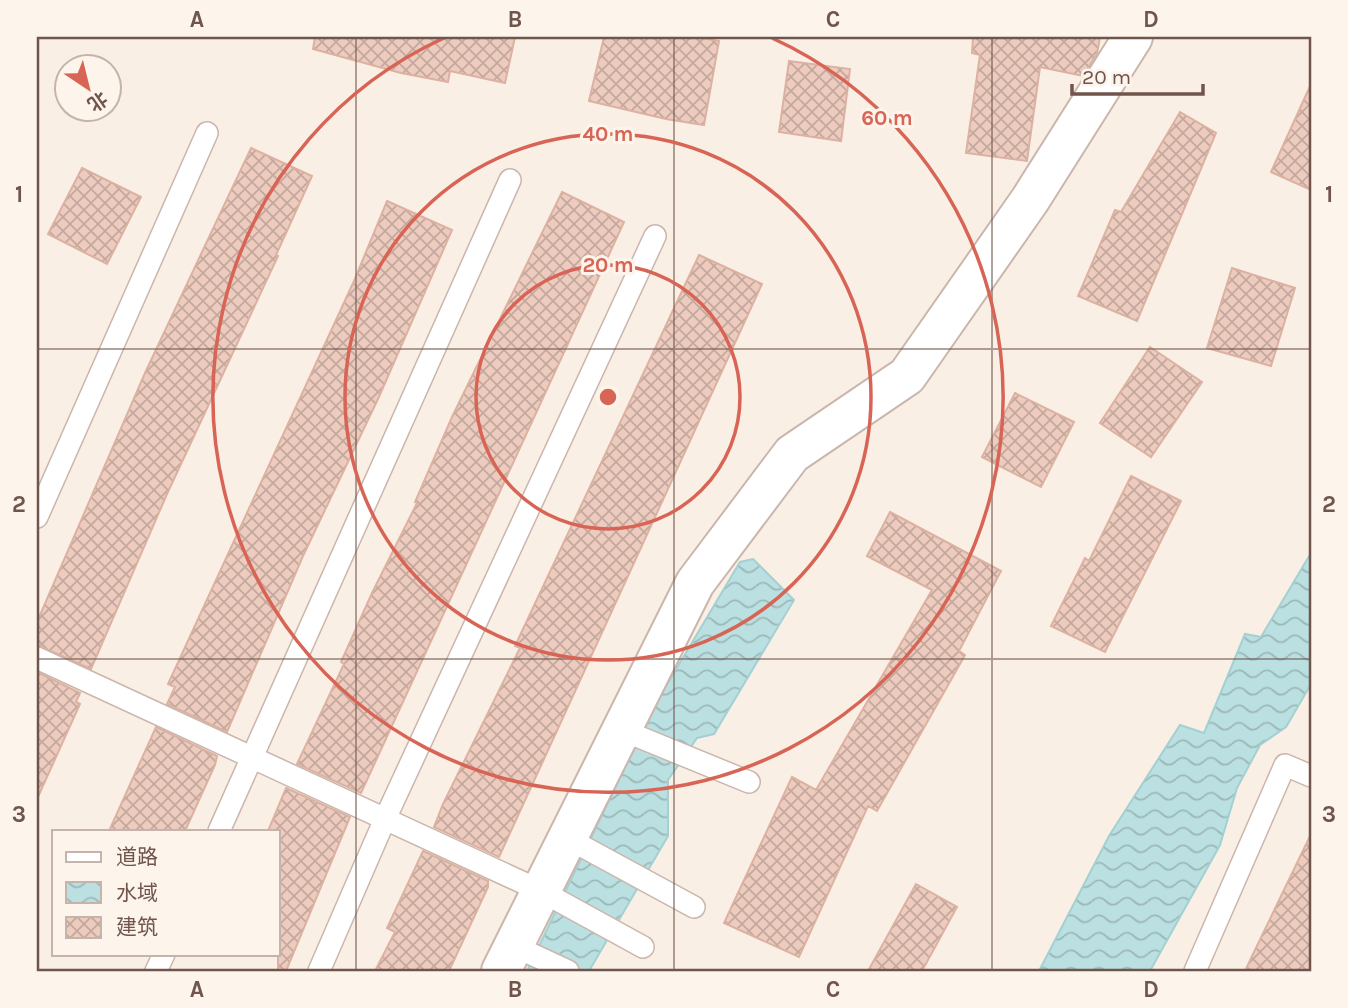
<svg xmlns="http://www.w3.org/2000/svg" width="1348" height="1008" viewBox="0 0 1348 1008" font-family="Karla,'Noto Sans SC',sans-serif">
	<style>
		.water { fill: url(#water-waves); stroke: #a3d0d2; stroke-width: 2 }
		.building { fill: url(#building-cross-hatch); stroke: #ddb1a1; stroke-width: 2 }
		.lines { fill: none; stroke-linecap: round; stroke-linejoin: round }
		.lane-casing { stroke: #cab6ac; stroke-width: 24 }
		.street-casing { stroke: #cab6ac; stroke-width: 42 }
		.lane { stroke: #fff; stroke-width: 21 }
		.street { stroke: #fff; stroke-width: 38 }
		.grid { fill: none; stroke: #70554d; stroke-width: 2; stroke-opacity: 0.55 }
		.ring { fill: none; stroke: #d86456; stroke-width: 3.5 }
		.centre { fill: #d86456; stroke: #fdf4eb; stroke-width: 3.5 }
		.ring-label { font-size: 21px; text-anchor: middle; font-weight: bold; fill: #d86456; stroke: #fdf4eb; stroke-width: 6; stroke-linejoin: round; paint-order: stroke }
		.neatline { fill: none; stroke: #70554d; stroke-width: 2.5 }
		.grid-label { font-size: 23px; text-anchor: middle; font-weight: bold; fill: #70554d }
	</style>
	<defs>
		<pattern id="water-waves" width="16" height="10" patternUnits="userSpaceOnUse" patternTransform="scale(1.75)"><rect width="16" height="10" fill="#bbe0e1"/><path d="M0 5q4-4 8 0t8 0" fill="none" stroke="#9cb8b9"/></pattern>
		<pattern id="building-cross-hatch" width="8" height="8" patternUnits="userSpaceOnUse" patternTransform="scale(1.75)"><rect width="8" height="8" fill="#edccbf"/><path d="M0 0l8 8M0 8l8-8" fill="none" stroke="#c4a89d"/></pattern>
	</defs>
	<rect width="100%" height="100%" fill="#faefe5"/>
	<path class="water" d="M1311 553V684L1286 727 1260 745 1237 788 1220 845 1150 971H1039L1109 836 1180 725 1204 733 1245 634 1261 637Z
		M753 559 794 600 714 734 697 738 668 780V836L589 971H527L656 703 740 562Z"/>
	<path class="building" d="M315 37H515L505 83 450 71 448 82 401 73 313 49Z
		M604 37H696L719 41 704 125 666 119 589 101Z
		M973 37H1100L1097 54 1083 76 1040 67 1027 161 966 153 980 55 972 53Z
		M789 61 850 69 841 141 779 132Z
		M1311 84V190L1271 172Z
		M1180 112 1216 133 1137 321 1078 296 1115 210 1121 212Z
		M251 148 312 176 276 255 278 256 167 494 91 669 37 645V622L145 373Z
		M82 168 141 197 107 264 48 234Z
		M562 192 624 222 361 793 297 764 344 664 341 662 372 593 417 503 415 502 452 417Z
		M387 201 452 230 378 399 303 556 227 732 167 704 175 687 168 684 354 281Z
		M699 255 762 284 499 857 434 827 443 804 520 648 515 646Z
		M1232 268 1295 288 1271 366 1207 348Z
		M1150 347 1202 382 1151 457 1100 423Z
		M1015 393 1074 422 1041 487 982 457Z
		M1131 476 1181 501 1105 652 1051 626 1085 558 1089 561Z
		M890 512 1001 571 959 651 965 655 877 811 868 806 799 957 724 923 792 777 816 790 932 590 867 556Z
		M37 672 80 693 76 702 80 704 37 799Z
		M156 727 217 756 215 765 185 831H109Z
		M286 788 350 817 286 971H278V831H268Z
		M1311 834V971H1245L1254 952Z
		M423 851 488 881V887L449 971H375L395 932 387 928Z
		M916 884 957 907 922 971H868Z"/>
	<g class="lines">
		<defs>
			<path id="lane" d="M37 517 207 133
				M37 658 541 891 643 947
				M622 730 749 782
				M219 831 510 180
				M567 838 694 907
				M514 946 568 971
				M156 971 164 954
				M319 971 385 819 655 236
				M1195 971 1285 765 1311 776"/>
			<path id="street" d="M501 971 695 583 792 454 907 376 1030 200 1133 37"/>
		</defs>
		<use href="#lane" class="lane-casing"/>
		<use href="#street" class="street-casing"/>
		<use href="#lane" class="lane"/>
		<use href="#street" class="street"/>
	</g>
	<path class="grid" d="M356 37V971M674 37V971M992 37V971M37 349H1311M37 659H1311"/>
	<g class="ring">
		<circle cx="608" cy="397" r="132"/>
		<circle cx="608" cy="397" r="263"/>
		<path d="M772 38A395 395 0 1 1 444 38"/>
	</g>
	<circle cx="608" cy="397" r="10" class="centre"/>
	<g class="ring-label">
		<text x="887" y="125">60 m</text>
		<text x="608" y="141">40 m</text>
		<text x="608" y="272">20 m</text>
	</g>
	<rect width="1348" height="1008" fill="none" stroke="#fdf4eb" stroke-width="77"/>
	<rect x="52" y="830" width="228" height="126" fill="#fdf4eb" stroke="#c5b4ac" stroke-width="2"/>
	<rect x="66" y="852" width="35" height="10" fill="#ffffff" stroke="#c5b4ac" stroke-width="2"/>
	<text x="116" y="864" font-size="21" fill="#70554d">道路</text>
	<rect x="66" y="882" width="35" height="21" fill="url(#water-waves)" stroke="#c5b4ac" stroke-width="2"/>
	<text x="116" y="900" font-size="21" fill="#70554d">水域</text>
	<rect x="66" y="917" width="35" height="21" fill="url(#building-cross-hatch)" stroke="#c5b4ac" stroke-width="2"/>
	<text x="116" y="934" font-size="21" fill="#70554d">建筑</text>
	<g transform="translate(88 88) rotate(145)"><circle r="33" fill="#fdf4eb" stroke="#c5b4ac" stroke-width="2"/>
	<path d="M0-5L12 26L0 18L-12 26Z" fill="#d86456"/>
	<text y="-10" font-size="19" font-weight="bold" text-anchor="middle" fill="#70554d">北</text>
	</g>
	<path d="M1072 84v10h131v-10" fill="none" stroke="#70554d" stroke-width="3.5"/>
	<text x="1082" y="84" font-size="21" fill="#70554d" stroke="#fdf4eb" stroke-width="5" paint-order="stroke">20 m</text>
	<rect x="38" y="38" width="1272" height="932" class="neatline"/>
	<g class="grid-label">
		<text x="197" y="27">A</text>
		<text x="515" y="27">B</text>
		<text x="833" y="27">C</text>
		<text x="1151" y="27">D</text>
		<text x="19" y="202">1</text>
		<text x="1329" y="202">1</text>
		<text x="19" y="512">2</text>
		<text x="1329" y="512">2</text>
		<text x="19" y="822">3</text>
		<text x="1329" y="822">3</text>
		<text x="197" y="997">A</text>
		<text x="515" y="997">B</text>
		<text x="833" y="997">C</text>
		<text x="1151" y="997">D</text>
	</g>
</svg>
